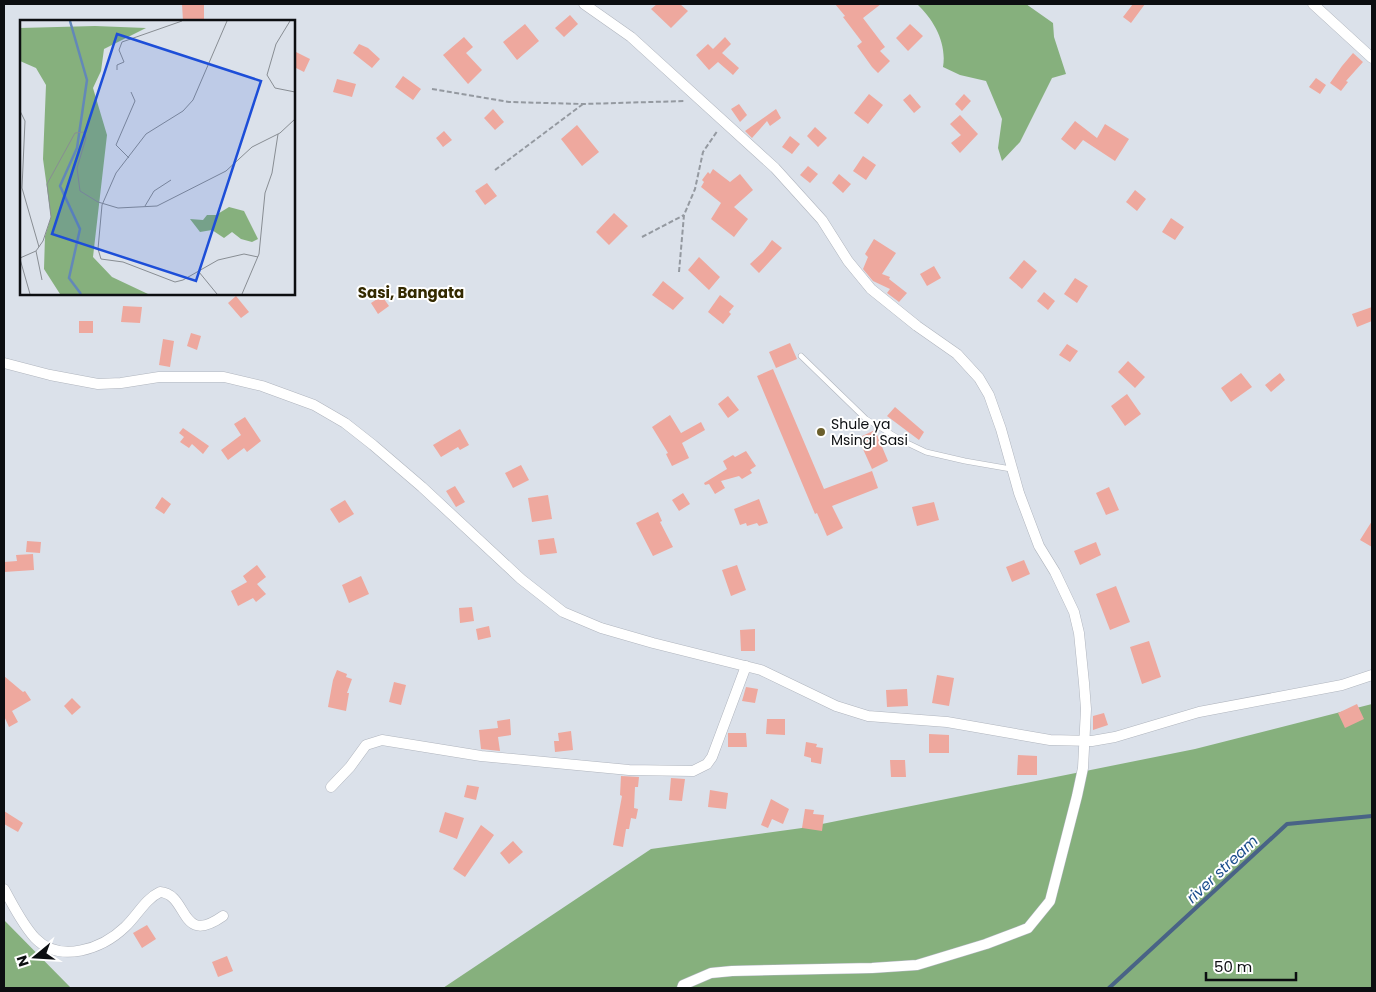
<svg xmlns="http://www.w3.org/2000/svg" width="1376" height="992" viewBox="0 0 1376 992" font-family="Poppins,sans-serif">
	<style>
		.forest { fill: #86b07d }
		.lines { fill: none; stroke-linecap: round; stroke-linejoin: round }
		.stream { stroke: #496386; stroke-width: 4 }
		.building { fill: #eea89e }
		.service-casing { stroke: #b0b5be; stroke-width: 6 }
		.minor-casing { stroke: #b0b5be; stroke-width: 11 }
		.path { stroke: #9499a0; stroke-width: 2; stroke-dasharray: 5 2.5; stroke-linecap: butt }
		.service { stroke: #fff; stroke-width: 5 }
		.minor { stroke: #fff; stroke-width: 10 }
		.poi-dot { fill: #6b5f2c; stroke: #fff; stroke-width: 2 }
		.labels { text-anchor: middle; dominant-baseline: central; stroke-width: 4; stroke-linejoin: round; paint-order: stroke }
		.poi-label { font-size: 14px; fill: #0c0e11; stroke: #fff; text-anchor: start }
		.neighbourhood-label { font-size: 15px; font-weight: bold; fill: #342a00; stroke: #fff }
		.water-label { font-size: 15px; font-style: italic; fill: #1c4e8c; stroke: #fff }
		.inset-river { fill: none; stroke: #6388b8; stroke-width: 2.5 }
		.inset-road { fill: none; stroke: #888d93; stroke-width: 1 }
		.view { fill: #1d4ed8; fill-opacity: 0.15; stroke: #1d4ed8; stroke-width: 2.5 }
		.inset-edge { fill: none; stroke: #0c0e11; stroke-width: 2.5 }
	</style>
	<rect width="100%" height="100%" fill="#dbe1ea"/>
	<path class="forest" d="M917 4H1026L1053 23 1054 37 1066 74 1052 78 1020 142 1002 161 998 148 1002 119 986 81 960 75 943 67C947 43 934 20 917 4Z
		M1372 704V988H443L651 849 802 828 1195 749Z
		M4 920 71 988H4Z"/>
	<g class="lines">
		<path class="stream" d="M1109 988 1287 824 1372 816"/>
	</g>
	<path class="building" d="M182 4H204V21H183Z
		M657 4H680L688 11 671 28 651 9Z
		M835 4H881L863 18 885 47 880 51 890 61 878 73 872 67 857 46 862 42 843 17 845 16Z
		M1133 4H1145L1131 23 1123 17Z
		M570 15 578 24 564 37 555 28Z
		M525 24 539 41 517 60 503 42Z
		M910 24 923 36 908 51 896 38Z
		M464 37 473 47 466 53 482 70 468 84 443 55Z
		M725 37 731 44 722 53 739 68 733 75 718 62 709 70 696 55 708 44 713 49Z
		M359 44 368 48 380 59 372 68 353 53Z
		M294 51 310 59 304 72 294 67Z
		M1353 53 1363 62 1346 81 1348 82 1341 91 1330 83 1342 66Z
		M403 76 421 89 413 100 395 87Z
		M1316 78 1326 85 1320 94 1309 87Z
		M337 79 356 84 352 97 333 92Z
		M869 94 883 105 868 124 854 113Z
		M910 94 921 107 914 113 903 100Z
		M964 94 971 101 962 111 955 104Z
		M739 104 747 115 740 122 731 109Z
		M493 109 504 122 495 130 484 118Z
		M776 109 781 118 770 126 767 121 752 138 745 131Z
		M960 115 978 134 960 153 951 143 961 135 950 124Z
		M1075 121 1097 138 1105 124 1129 139 1115 161 1083 140 1075 150 1061 139Z
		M577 125 599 152 582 166 561 139Z
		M815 127 827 138 818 147 807 136Z
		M444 131 452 140 443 147 436 138Z
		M790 136 800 144 792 154 782 147Z
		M863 156 876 165 866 180 853 171Z
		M808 166 818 174 810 183 800 175Z
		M713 169 730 182 740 174 753 190 734 207 748 219 734 237 711 219 721 203 701 187 704 182 702 180 708 172 710 174Z
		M839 174 851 184 843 193 832 183Z
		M487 183 497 196 485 205 475 191Z
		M1135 190 1146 199 1137 211 1126 202Z
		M614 213 628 226 609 245 596 232Z
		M1171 218 1184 227 1175 240 1162 232Z
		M874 239 896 253 882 274 890 277 889 279 907 293 899 302 887 293 890 289 873 281 863 269 868 257 865 254Z
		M772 240 782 248 759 273 750 264 763 252Z
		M699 257 720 277 709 290 688 270Z
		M1024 260 1037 271 1022 289 1009 278Z
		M934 266 941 278 927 286 920 274Z
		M1075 278 1088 286 1077 303 1064 294Z
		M663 281 684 298 673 310 652 295Z
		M1044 292 1055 301 1048 310 1037 301Z
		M720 295 734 306 729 312 731 314 723 324 708 312Z
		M236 296 249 312 241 318 228 303Z
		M382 296 389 306 378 314 371 303Z
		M123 306 142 307 140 323 121 322Z
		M1372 307V321L1357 327 1352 314Z
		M79 321H93V333H79Z
		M191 333 201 336 197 350 187 346Z
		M163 339 174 341 170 367 159 365Z
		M790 343 797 359 776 368 769 352Z
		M1067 344 1078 351 1070 362 1059 355Z
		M1128 361 1145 377 1135 388 1118 372Z
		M773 369 824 489 872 471 878 488 832 506 843 528 827 536 817 513 815 514 757 376Z
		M1241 373 1252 387 1231 402 1221 388Z
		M1280 373 1285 380 1271 392 1265 385Z
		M1127 394 1141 414 1125 426 1111 406Z
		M728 396 739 410 728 418 718 404Z
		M895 407 924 432 919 440 887 416Z
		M670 415 681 433 701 422 705 430 682 443 689 458 672 466 666 454 668 453 652 427Z
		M245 417 261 441 247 452 244 448 228 460 221 450 241 435 234 424Z
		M183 428 209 446 203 454 192 444 189 448 180 442 184 437 179 433Z
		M460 429 469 445 460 450 458 447 441 457 433 445Z
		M875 430 888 461 872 469 858 438Z
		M746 451 756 466 750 470 752 473 742 479 739 476 721 481 725 488 715 494 709 484 705 485 704 483 727 469 723 461 733 455 735 457Z
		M521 465 529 480 513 488 505 473Z
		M455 486 465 502 456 507 446 491Z
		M1109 487 1119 510 1106 515 1096 493Z
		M683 493 690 504 679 511 672 500Z
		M548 495 552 519 532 522 528 498Z
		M162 497 171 504 164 514 155 508Z
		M759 499 768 523 759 526 757 523 747 526 746 523 740 525 734 509Z
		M345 500 354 514 339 523 330 509Z
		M934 502 939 520 917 526 912 507Z
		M658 512 662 521 660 522 673 547 653 556 636 523Z
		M1372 521V547L1360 540Z
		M554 538 557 553 540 555 538 540Z
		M27 541 41 542 40 553 26 552Z
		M1096 542 1101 555 1080 565 1074 551Z
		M33 554 34 570 4 572V562L17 561 16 555Z
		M1024 560 1030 574 1012 582 1006 567Z
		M257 565 266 577 257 584 266 594 256 602 253 598 238 606 231 591 247 582 243 576Z
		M737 565 746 590 731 596 722 570Z
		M361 576 369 594 349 603 342 585Z
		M1116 586 1130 622 1110 630 1096 594Z
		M472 607 474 621 460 623 459 608Z
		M489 626 491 637 478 640 476 629Z
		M755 629V651H741L740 630Z
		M1149 641 1161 677 1142 684 1130 647Z
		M337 670 347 674 346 677 352 679 347 693H349L346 711 328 707 333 680Z
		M937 675 954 678 949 706 932 703Z
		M4 676 23 692 25 691 31 700 12 711 18 722 9 727 4 716Z
		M394 682 406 685 401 705 389 702Z
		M746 687 758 689 755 703 742 701Z
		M907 689 908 706 887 707 886 690Z
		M72 698 81 707 72 715 64 706Z
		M1357 704 1364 719 1345 728 1338 713Z
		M1104 713 1108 725 1093 730V716Z
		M510 719 511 735 498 737 500 751 481 749 479 730 498 728 497 721Z
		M767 719H785V735L766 734Z
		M571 731 573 750 555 752 554 741H559L558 733Z
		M728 733H746L747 747H728Z
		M929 734 949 735V753H929Z
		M806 742 817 744 816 747 823 748 821 764 811 762V758L804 756Z
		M1018 755 1037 756V775H1017Z
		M890 760H905L906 777H891Z
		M621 776 639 777 638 787H635L634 808 638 809 636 819 631 818 629 829H626L623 847 613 845 622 796 620 795Z
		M671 778 685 779 682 801 669 800Z
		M467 785 479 787 476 800 464 797Z
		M710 790 728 793 726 809 708 807Z
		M771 799 789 809 783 824 772 819 768 828 761 825Z
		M805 809 814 810 813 814 824 815 822 831 802 828Z
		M4 811 23 823 18 832 4 824Z
		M445 812 464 818 457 839 439 832Z
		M481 825 494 835 465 877 453 869Z
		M513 841 523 852 509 864 500 853Z
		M147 925 156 939 142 948 133 933Z
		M227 956 233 971 218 977 212 962Z"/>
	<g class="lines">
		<defs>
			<path id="service" d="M801 356 866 419 903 441 926 452 965 461 1011 469"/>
			<path id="minor" d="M584 4 631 37 775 168 822 220 848 261 871 289 917 326 957 354 979 378 989 395 1001 429 1019 493 1039 546 1055 572 1074 612 1079 633 1084 683 1086 709 1083 768 1077 796 1050 901 1028 928 986 944 917 965 872 968 732 971 711 973 683 985 682 988
				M1313 4 1372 58
				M4 363 50 375 98 384 121 383 159 377H224L262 386 314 405 345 423 373 445 422 487 521 579 563 612 601 628 653 643 761 670 836 706 868 716 947 722 1050 740 1092 741 1115 737 1199 712 1342 685 1372 675
				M331 787 350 767 366 745 382 740 481 756 629 770 693 771 707 764 712 757 746 666
				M4 889C13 905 22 924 35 938 60 964 102 949 125 927 137 916 145 899 160 892 189 894 179 947 223 916"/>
		</defs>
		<use href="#service" class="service-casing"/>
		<use href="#minor" class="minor-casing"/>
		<path class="path" d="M432 89 509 102 583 104 685 101
			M495 170 583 104
			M642 237 684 215
			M679 272 684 215 695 189 703 152 718 130"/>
		<use href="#service" class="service"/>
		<use href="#minor" class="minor"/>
	</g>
	<circle class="poi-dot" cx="821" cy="432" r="5"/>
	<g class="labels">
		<g class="poi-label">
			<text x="831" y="424">Shule ya<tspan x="831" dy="16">Msingi Sasi</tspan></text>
		</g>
		<g class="neighbourhood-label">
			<text x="411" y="292">Sasi, Bangata</text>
		</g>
		<g class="water-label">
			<text transform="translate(1222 869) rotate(-43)">river stream</text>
		</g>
	</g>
	<g transform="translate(20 20)">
		<rect width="275" height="275" fill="#dbe1ea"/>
		<path d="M75 6 126 8 84 29 81 51 73 68 87 115 73 237 92 257 128 274H40L24 249 25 216 31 197 23 139 26 65 16 48 0 41V8ZM209 187 224 191 238 219 232 222 221 219 212 212 204 218 192 210 180 212 170 199 183 200 187 195H196Z" fill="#86b07d"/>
		<path class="inset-river" d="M50 1 67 60 57 128 40 166 60 209 49 258 61 274"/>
		<path class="inset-road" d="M207 1 173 80 163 91 126 114 96 153 82 185 78 229 81 239 103 242 155 262 163 260 198 240 224 234 238 237M270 1 256 24 247 55 255 68 275 72M97 50V45L104 42 99 30 102 22 162 1M0 91 5 101 2 168 19 227M109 138 96 125 115 81 111 72M125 186 134 171 151 160M16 231 22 260M0 238 16 231 23 221 31 197 27 164 55 113 64 112 66 118 57 148 60 171 78 182 98 188 137 186 206 151 232 127 260 113 275 99M0 239 10 274M179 252 197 274M222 274 239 234 245 173 252 153 258 114"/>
		<path class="view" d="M97 14 241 61 176 261 32 214Z"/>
		<rect width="275" height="275" class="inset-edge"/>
	</g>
	<rect width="1376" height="992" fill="none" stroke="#0c0e11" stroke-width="10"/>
	<g transform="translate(35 957) rotate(252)" stroke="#ffffff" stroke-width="4" paint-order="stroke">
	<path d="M0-4L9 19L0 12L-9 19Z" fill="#0c0e11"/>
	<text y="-8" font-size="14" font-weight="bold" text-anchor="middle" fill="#0c0e11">N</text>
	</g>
	<path d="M1206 972v8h90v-8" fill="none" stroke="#0c0e11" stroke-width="2.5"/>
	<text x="1214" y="972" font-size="15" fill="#0c0e11" stroke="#ffffff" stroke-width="4" paint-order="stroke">50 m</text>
</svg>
